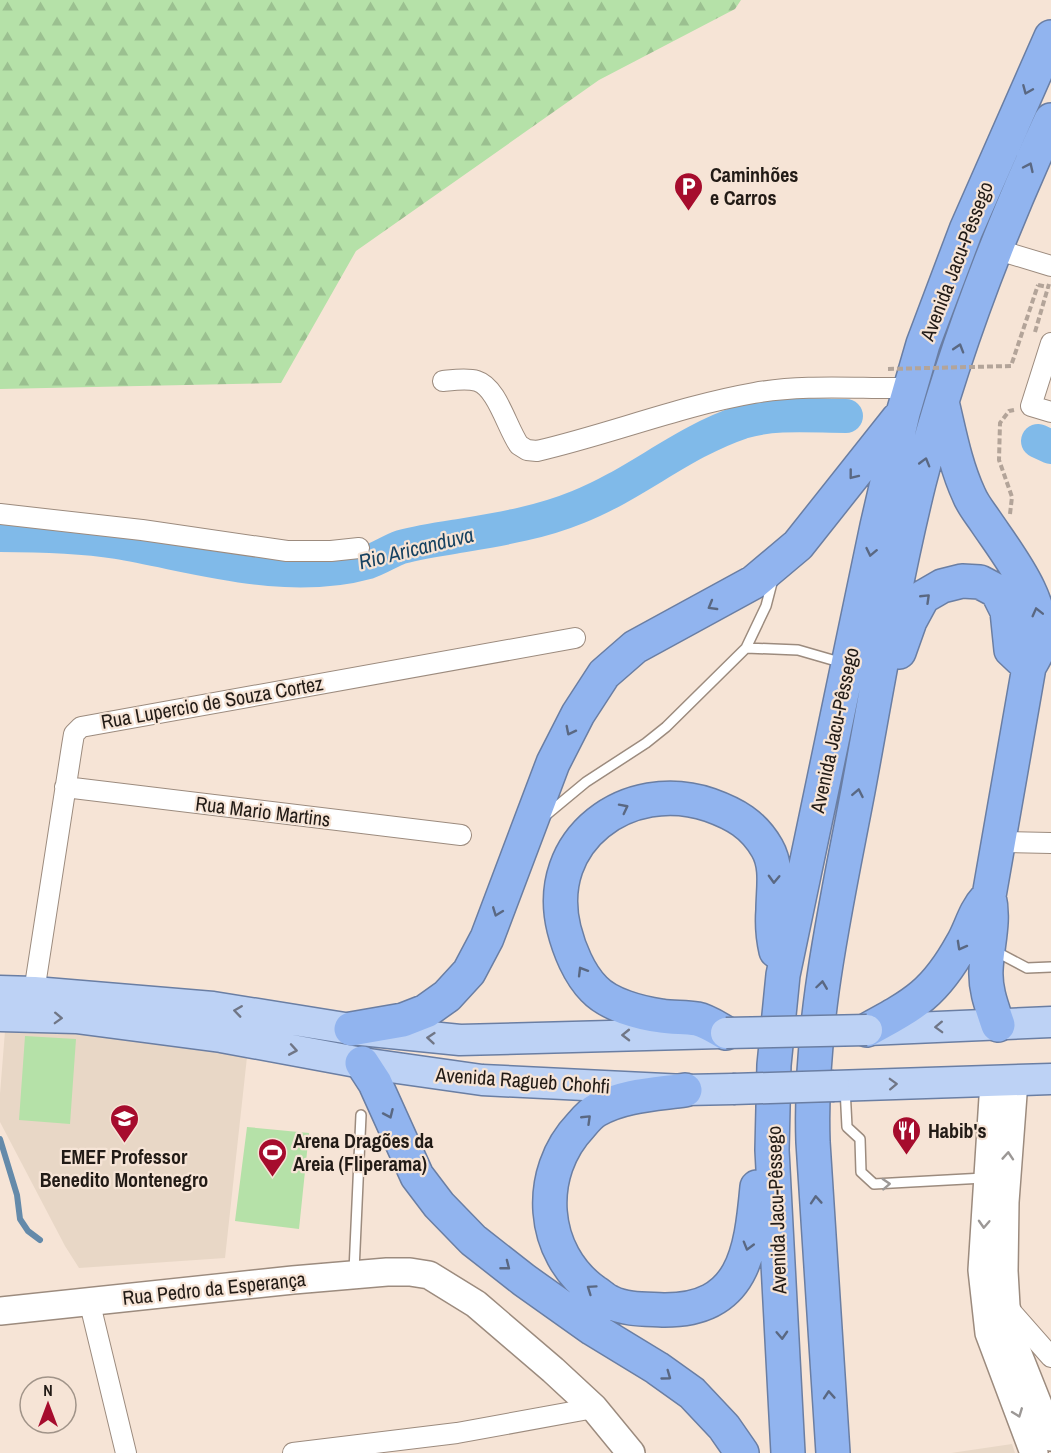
<svg xmlns="http://www.w3.org/2000/svg" width="1051" height="1453" viewBox="0 0 1051 1453" font-family="'Archivo Narrow',sans-serif">
	<style>
		.education { fill: #e8d7c6 }
		.forest { fill: url(#forest-firs) }
		.green { fill: #b5e1a8 }
		.lines { fill: none; stroke-linecap: round; stroke-linejoin: round }
		.stream { stroke: #648aaa; stroke-width: 6 }
		.river { stroke: #80bae9; stroke-width: 34 }
		.lane-casing { stroke: #9c8b7e; stroke-width: 12 }
		.street-casing { stroke: #9c8b7e; stroke-width: 22 }
		.secondary-casing { stroke: #9c8b7e; stroke-width: 30 }
		.primary-casing { stroke: #6a7ea3; stroke-width: 33 }
		.highway-casing { stroke: #6a7ea3; stroke-width: 36 }
		.path { stroke: #b3a499; stroke-width: 4; stroke-dasharray: 6 3; stroke-linecap: butt }
		.lane { stroke: #fff; stroke-width: 9 }
		.street { stroke: #fff; stroke-width: 20 }
		.secondary { stroke: #fff; stroke-width: 27 }
		.primary { stroke: #bdd2f5; stroke-width: 30 }
		.highway { stroke: #91b4ef; stroke-width: 33 }
		.primary-bridge-casing { stroke: #6a7ea3; stroke-width: 33; stroke-linecap: butt }
		.path-bridge { stroke: #b3a499; stroke-width: 4; stroke-dasharray: 6 3; stroke-linecap: butt }
		.primary-bridge { stroke: #bdd2f5; stroke-width: 30 }
		.oneway { stroke: #5a6882 }
		.oneway2 { stroke: #707686 }
		.oneway3 { stroke: #9c9896 }
		.labels { text-anchor: middle; dominant-baseline: central; stroke-width: 4.5; stroke-linejoin: round; paint-order: stroke }
		.poi-label { font-size: 20px; font-weight: bold; fill: #221b16; stroke: #f6e4d6; text-anchor: start }
		.street-label { font-size: 20px; fill: #221b16; stroke: #f6e4d6 }
		.water-label { font-size: 21px; font-style: italic; fill: #164261; stroke: #f6e4d6 }
	</style>
	<defs>
		<pattern id="forest-firs" width="22" height="20" patternUnits="userSpaceOnUse" patternTransform="scale(1.5)"><rect width="22" height="20" fill="#b5e1a8"/><path d="M5 1l3.5 6h-7zM16 11l3.5 6h-7z" fill="#9bc090"/></pattern>
	</defs>
	<rect width="100%" height="100%" fill="#f6e4d6"/>
	<path class="education" d="M5 1031 102 1034 247 1057 225 1258 79 1268 65 1246 0 1122V1094Z
		M1012 1444 1015 1453H951Z"/>
	<path class="forest" d="M0 0H741L735 9 599 80 356 251 281 383 0 389Z"/>
	<path class="green" d="M25 1036 76 1039 70 1124 19 1120Z
		M247 1127 309 1133 299 1229 235 1221Z"/>
	<g class="lines">
		<path class="stream" d="M0 1139 17 1195 20 1219 28 1231 40 1240"/>
		<path class="river" d="M1038 441 1051 447
			M0 535C39 535 79 536 117 542 199 556 285 585 368 562 380 558 390 551 401 547 420 542 440 539 459 536 500 529 539 523 578 507 636 484 682 442 742 422 775 412 812 416 846 416"/>
		<defs>
			<path id="lane" d="M746 648 798 650 843 663
				M545 816 586 782 646 743 666 727 746 648 766 606 773 579
				M993 950 1027 968 1051 967
				M845 1088 847 1127 860 1139 861 1172 874 1184 984 1178
				M354 1271 361 1115"/>
			<path id="street" d="M995 249 1051 266
				M1051 343 1031 406 1051 412
				M443 381C454 380 467 378 477 381 497 387 507 428 519 445L527 450 537 451C610 434 680 406 754 393 806 384 858 389 910 388
				M0 514 142 530 287 551H331L359 548
				M65 787 461 835
				M999 842 1051 843
				M34 992 72 746 74 734 81 727 575 638
				M89 1300 126 1453
				M1007 1307 1051 1357
				M293 1453 457 1433 594 1408"/>
			<path id="secondary" d="M1014 1081 1005 1202 1004 1271 1006 1306 1014 1344 1051 1437
				M994 1082 982 1270 989 1333 1034 1453
				M0 1311 293 1280 387 1272H410L429 1275 476 1304 553 1370 594 1408 631 1453"/>
			<path id="primary" d="M0 991 34 992 213 1007 351 1029 460 1040 720 1033
				M0 1016 76 1018 221 1037 362 1063 482 1080 685 1090 733 1089
				M867 1030 1051 1022
				M834 1086 1051 1079"/>
			<path id="highway" d="M943 406C950 436 956 467 969 495 973 505 980 513 986 522 1009 556 1048 604 1039 647 1037 654 1032 661 1029 667L989 896C995 921 987 945 986 970 985 990 992 1007 998 1025
				M899 652 910 621 923 597 942 586 962 581 980 582 997 591 1007 611 1011 650 1029 667
				M351 1029 403 1020 426 1011 447 996 469 972 487 938 553 763 578 714 604 674 635 647 754 582 798 545 898 419
				M867 1030C915 1004 935 993 962 944 971 929 974 912 986 899
				M726 1033C717 1028 707 1021 697 1019 685 1017 673 1018 661 1016 640 1013 609 1005 594 989 579 974 569 949 564 929 542 840 628 777 710 805 735 814 753 824 767 848 778 867 773 889 773 910 772 923 773 938 776 951
				M362 1063 375 1083 417 1176 439 1205 473 1240 524 1280 593 1329 657 1368 692 1393 724 1427 742 1453
				M685 1090C657 1094 623 1095 597 1110 591 1113 586 1119 581 1125 535 1173 540 1253 595 1292 600 1295 605 1300 610 1302 626 1310 646 1309 663 1310 744 1311 751 1252 757 1187
				M788 1453 772 1150 774 1065 783 975 877 526 903 413 923 344 966 230 1051 37
				M833 1453 813 1142C809 1023 836 907 858 791 877 688 894 584 919 483 951 358 997 237 1051 120"/>
		</defs>
		<use href="#lane" class="lane-casing"/>
		<use href="#street" class="street-casing"/>
		<use href="#secondary" class="secondary-casing"/>
		<use href="#primary" class="primary-casing"/>
		<use href="#highway" class="highway-casing"/>
		<path class="path" d="M1038 285 1048 287
			M1035 332 1049 284
			M1010 514 1012 497 999 460 1000 423 1009 411 1014 410"/>
		<use href="#lane" class="lane"/>
		<use href="#street" class="street"/>
		<use href="#secondary" class="secondary"/>
		<use href="#primary" class="primary"/>
		<use href="#highway" class="highway"/>
		<defs>
			<path id="primary-bridge" d="M726 1033 867 1030
				M733 1089 834 1086"/>
		</defs>
		<use href="#primary-bridge" class="primary-bridge-casing"/>
		<path class="path-bridge" d="M888 369 1011 366 1038 285"/>
		<use href="#primary-bridge" class="primary-bridge"/>
	</g>
	<defs><path id="oneway-chevron" d="M-2-3.5L2.5 0L-2 3.5" fill="none" stroke-width="1.6" stroke-linecap="round" stroke-linejoin="round" transform="scale(1.5)"/></defs>
	<g class="oneway">
		<use href="#oneway-chevron" transform="translate(1027 90) rotate(113)"/>
		<use href="#oneway-chevron" transform="translate(1029 167) rotate(-65)"/>
		<use href="#oneway-chevron" transform="translate(959 348) rotate(-73)"/>
		<use href="#oneway-chevron" transform="translate(925 462) rotate(-74)"/>
		<use href="#oneway-chevron" transform="translate(853 475) rotate(128)"/>
		<use href="#oneway-chevron" transform="translate(871 552) rotate(102)"/>
		<use href="#oneway-chevron" transform="translate(926 598) rotate(-44)"/>
		<use href="#oneway-chevron" transform="translate(712 606) rotate(150)"/>
		<use href="#oneway-chevron" transform="translate(1037 612) rotate(-104)"/>
		<use href="#oneway-chevron" transform="translate(570 731) rotate(117)"/>
		<use href="#oneway-chevron" transform="translate(858 793) rotate(-79)"/>
		<use href="#oneway-chevron" transform="translate(624 808) rotate(-27)"/>
		<use href="#oneway-chevron" transform="translate(774 879) rotate(92)"/>
		<use href="#oneway-chevron" transform="translate(497 912) rotate(111)"/>
		<use href="#oneway-chevron" transform="translate(961 946) rotate(119)"/>
		<use href="#oneway-chevron" transform="translate(582 971) rotate(-121)"/>
		<use href="#oneway-chevron" transform="translate(822 985) rotate(-82)"/>
		<use href="#oneway-chevron" transform="translate(389 1114) rotate(66)"/>
		<use href="#oneway-chevron" transform="translate(587 1119) rotate(-44)"/>
		<use href="#oneway-chevron" transform="translate(816 1200) rotate(-94)"/>
		<use href="#oneway-chevron" transform="translate(748 1246) rotate(106)"/>
		<use href="#oneway-chevron" transform="translate(506 1266) rotate(38)"/>
		<use href="#oneway-chevron" transform="translate(591 1289) rotate(-145)"/>
		<use href="#oneway-chevron" transform="translate(782 1335) rotate(87)"/>
		<use href="#oneway-chevron" transform="translate(667 1376) rotate(36)"/>
		<use href="#oneway-chevron" transform="translate(829 1395) rotate(-94)"/>
	</g>
	<g class="oneway2">
		<use href="#oneway-chevron" transform="translate(238 1011) rotate(-172)"/>
		<use href="#oneway-chevron" transform="translate(58 1018) rotate(2)"/>
		<use href="#oneway-chevron" transform="translate(939 1027) rotate(178)"/>
		<use href="#oneway-chevron" transform="translate(626 1035) rotate(179)"/>
		<use href="#oneway-chevron" transform="translate(431 1038) rotate(-175)"/>
		<use href="#oneway-chevron" transform="translate(293 1050) rotate(10)"/>
		<use href="#oneway-chevron" transform="translate(893 1084) rotate(-2)"/>
	</g>
	<g class="oneway3">
		<use href="#oneway-chevron" transform="translate(1008 1156) rotate(-86)"/>
		<use href="#oneway-chevron" transform="translate(886 1184) rotate(-3)"/>
		<use href="#oneway-chevron" transform="translate(984 1224) rotate(93)"/>
		<use href="#oneway-chevron" transform="translate(1018 1413) rotate(69)"/>
	</g>
	<defs>
		<symbol id="parking-pin" viewBox="-11 -11 22 30"><path d="M0 17L-7.5 6A9.5 9.5 0 1 1 7.5 6Z" fill="#a60c2d" stroke="#f6e4d6"/><path d="M-3.5-5.5H1a3.5 3.5 0 0 1 0 7H-1V5.5H-3.5ZM-1-3.4V-.6H.8a1.4 1.4 0 0 0 0-2.8Z" fill="#fff"/></symbol>
		<symbol id="school-pin" viewBox="-11 -11 22 30"><path d="M0 17L-7.5 6A9.5 9.5 0 1 1 7.5 6Z" fill="#a60c2d" stroke="#f6e4d6"/><path d="M0-5L7-2L0 1L-7-2ZM-4 1L0 2.5L4 1V4Q0 6-4 4Z" fill="#fff"/></symbol>
		<symbol id="restaurant-pin" viewBox="-11 -11 22 30"><path d="M0 17L-7.5 6A9.5 9.5 0 1 1 7.5 6Z" fill="#a60c2d" stroke="#f6e4d6"/><path d="M-5-6h1v4h1v-4h1v4h1v-4h1v5L-1.5 .5V6h-2V.5L-5-1ZM5-6V6H3V1.5H1.5Q1.5-4 5-6Z" fill="#fff"/></symbol>
		<symbol id="stadium-pin" viewBox="-11 -11 22 30"><path d="M0 17L-7.5 6A9.5 9.5 0 1 1 7.5 6Z" fill="#a60c2d" stroke="#f6e4d6"/><path d="M0-5a6.5 5 0 1 0 0 10a6.5 5 0 1 0 0-10ZM-3.5-1.8h7v3.6h-7Z" fill="#fff"/></symbol>
	</defs>
	<g fill-rule="evenodd">
		<use href="#parking-pin" x="672" y="170" width="33" height="45"/>
		<use href="#school-pin" x="108" y="1102" width="33" height="45"/>
		<use href="#restaurant-pin" x="890" y="1114" width="33" height="45"/>
		<use href="#stadium-pin" x="256" y="1136" width="33" height="45"/>
	</g>
	<g class="labels">
		<g class="poi-label">
			<text x="710" y="174">Caminhões<tspan x="710" dy="23">e Carros</tspan></text>
			<text x="928" y="1130">Habib's</text>
			<text x="293" y="1140">Arena Dragões da<tspan x="293" dy="23">Areia (Fliperama)</tspan></text>
			<text x="124" y="1156" text-anchor="middle">EMEF Professor<tspan x="124" dy="23">Benedito Montenegro</tspan></text>
		</g>
		<g class="street-label">
			<text transform="translate(956 261) rotate(-69)">Avenida Jacu-Pêssego</text>
			<text transform="translate(212 702) rotate(-10)">Rua Lupercio de Souza Cortez</text>
			<text transform="translate(834 730) rotate(-78)">Avenida Jacu-Pêssego</text>
			<text transform="translate(263 811) rotate(7)">Rua Mario Martins</text>
			<text transform="translate(523 1080) rotate(4)">Avenida Ragueb Chohfi</text>
			<text transform="translate(776 1210) rotate(-92)">Avenida Jacu-Pêssego</text>
			<text transform="translate(214 1288) rotate(-6)">Rua Pedro da Esperança</text>
		</g>
		<g class="water-label">
			<text transform="translate(416 548) rotate(-14)">Rio Aricanduva</text>
		</g>
	</g>
	<g transform="translate(48 1405)"><circle r="28" fill="#f6e4d6" stroke="#a19489" stroke-width="1.5"/>
	<path d="M0-4.5L10 22L0 15L-10 22Z" fill="#a60c2d"/>
	<text y="-9" font-size="16" font-weight="bold" text-anchor="middle" fill="#221b16">N</text>
	</g>
</svg>
